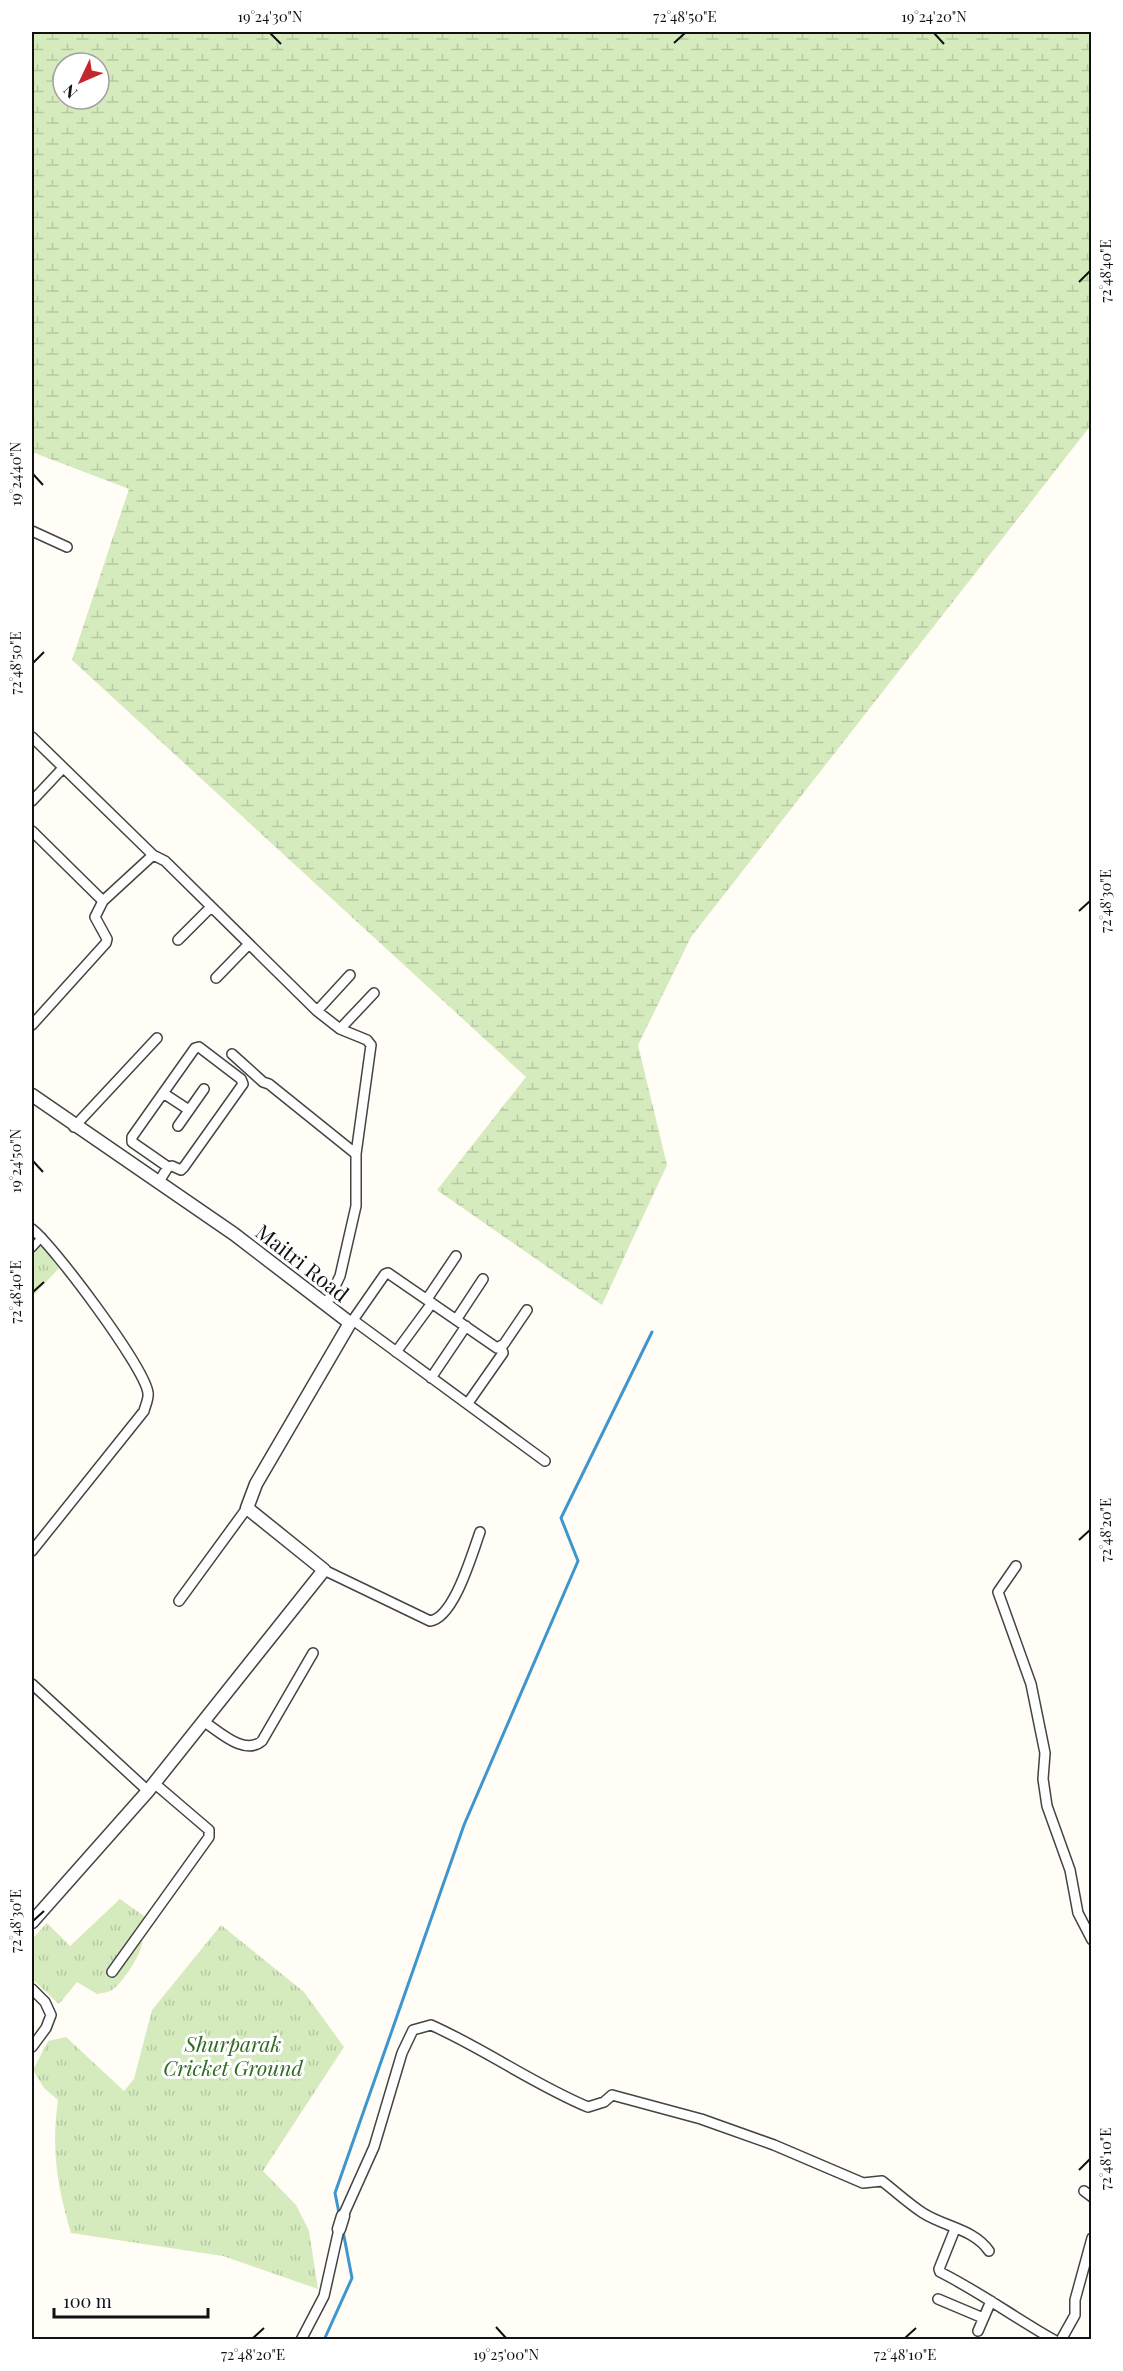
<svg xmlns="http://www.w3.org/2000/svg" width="1123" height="2371" viewBox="0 0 1123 2371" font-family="'Playfair Display',serif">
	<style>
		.wetland { fill: url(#wetland-marsh); fill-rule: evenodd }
		.park { fill: url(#park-tufts) }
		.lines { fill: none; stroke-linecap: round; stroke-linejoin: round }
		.stream { stroke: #3f96cf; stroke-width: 3 }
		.pedestrian-casing { stroke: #444; stroke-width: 10 }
		.minor-casing { stroke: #444; stroke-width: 12 }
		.tertiary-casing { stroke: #444; stroke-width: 15 }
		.pedestrian { stroke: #fff; stroke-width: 7 }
		.minor { stroke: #fff; stroke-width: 9 }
		.tertiary { stroke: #fff; stroke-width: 12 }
		.ticks { fill: none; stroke: #111; stroke-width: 2 }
		.labels { text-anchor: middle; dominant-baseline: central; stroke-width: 6; stroke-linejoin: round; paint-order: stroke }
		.street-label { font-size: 21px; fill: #111; stroke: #fff }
		.park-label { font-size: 21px; font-style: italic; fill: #2f6b1f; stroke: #fff }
		.neatline { fill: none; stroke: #111; stroke-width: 2 }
		.ticks-label { font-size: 15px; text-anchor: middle; fill: #111 }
	</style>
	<defs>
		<pattern id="wetland-marsh" width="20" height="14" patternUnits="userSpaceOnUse" patternTransform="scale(1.5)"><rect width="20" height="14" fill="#d5ebbd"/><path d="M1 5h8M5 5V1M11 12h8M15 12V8" fill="none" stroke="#b6c8a1"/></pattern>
		<pattern id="park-tufts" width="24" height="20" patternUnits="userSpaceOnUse" patternTransform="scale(1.5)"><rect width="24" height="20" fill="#d5ebbd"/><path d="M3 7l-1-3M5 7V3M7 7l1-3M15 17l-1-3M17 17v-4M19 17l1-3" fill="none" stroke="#b6c8a1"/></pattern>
	</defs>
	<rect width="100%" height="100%" fill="#fffdf5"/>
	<path class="wetland" d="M32 32H1091V425L691 937 638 1045 667 1165 602 1305 437 1190 526 1077 72 660 129 489 32 452ZM63 63H99V99H63Z"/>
	<path class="park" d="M32 1234 60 1267 32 1297Z
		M120 1899 154 1923 142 1940C144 1951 122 1984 112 1990 108 1993 101 1993 97 1994L77 1982 59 2004 32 1979V1939L47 1923 70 1946Z
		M221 1925 304 1992 344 2047 263 2171 296 2205 309 2231 318 2289 223 2256 71 2233C57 2185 51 2150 58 2100L44 2088 33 2070 48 2041 66 2037 124 2091 134 2079 152 2010Z"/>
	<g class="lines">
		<path class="stream" d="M339 2213 335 2193 464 1825 578 1561 561 1518 652 1332
			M324 2340 352 2278 343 2231"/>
		<defs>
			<path id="pedestrian" d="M32 1248 42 1237"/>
			<path id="minor" d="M32 531 67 547
				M32 737 153 855 165 861 317 1011 340 1029 367 1040 371 1045 356 1154V1206L340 1276 326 1305
				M32 801 63 768
				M32 831 103 901
				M178 940 211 907
				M216 978 249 944
				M317 1011 350 975
				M32 1025 106 943 107 939 95 917 103 901 153 855
				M340 1029 374 993
				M232 1054 263 1082 269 1084 356 1154
				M163 1093 189 1110
				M178 1126 204 1089
				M74 1127 157 1038
				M158 1183 168 1167 132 1142V1137L195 1048 199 1047 241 1079 243 1084 184 1167 181 1170 172 1166 168 1167
				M32 1229C54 1246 145 1368 148 1393 149 1399 145 1406 144 1411L32 1551
				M427 1299 456 1256
				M353 1320 385 1274 388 1273 497 1348 504 1344 527 1310
				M456 1320 483 1279
				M350 1323 353 1320 545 1461
				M396 1352 432 1303
				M431 1378 466 1326
				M468 1403 503 1353 501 1347
				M1016 1566 998 1592 1031 1684 1045 1753 1043 1779 1047 1806 1070 1870 1078 1913 1092 1940
				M324 1570 430 1621C454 1618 472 1554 480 1532
				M179 1601 247 1508
				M32 1684 148 1791
				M203 1721C220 1732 244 1756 262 1741L313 1653
				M112 1972 209 1837V1830L154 1783
				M32 1989 45 2002 51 2015 46 2028 32 2047
				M1084 2191 1092 2197
				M343 2216 374 2147 402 2053 413 2030 431 2025C485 2049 533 2084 588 2107L604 2102 612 2095 701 2119 774 2145 863 2183 882 2181C895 2191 909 2204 923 2213 945 2227 974 2229 989 2251
				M955 2229 939 2269 940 2272C980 2292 1015 2318 1054 2340
				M938 2299 983 2318
				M978 2331 991 2301
				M301 2340 324 2296 339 2229
				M1061 2340 1075 2315V2300L1092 2238"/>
			<path id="tertiary" d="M32 1095 234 1234 350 1323 256 1484 247 1508 324 1570 148 1791 32 1922
				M339 2229 343 2216"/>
		</defs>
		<use href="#pedestrian" class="pedestrian-casing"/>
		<use href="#minor" class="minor-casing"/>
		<use href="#tertiary" class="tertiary-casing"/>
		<use href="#pedestrian" class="pedestrian"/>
		<use href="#minor" class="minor"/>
		<use href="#tertiary" class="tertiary"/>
	</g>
	<path class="ticks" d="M270 33 281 44M934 33 944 44M674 43 685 33M1079 282 1090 271M33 474 43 485M33 663 44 652M1079 911 1090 901M33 1161 43 1172M33 1292 44 1282M1079 1540 1090 1530M33 1921 44 1911M1079 2170 1090 2159M496 2327 506 2338M253 2338 264 2328M905 2338 916 2328"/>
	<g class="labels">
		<g class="street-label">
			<text transform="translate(303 1262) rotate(38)">Maitri Road</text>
		</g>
		<g class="park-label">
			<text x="233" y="2043">Shurparak<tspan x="233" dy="24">Cricket Ground</tspan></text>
		</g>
	</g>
	<rect width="1123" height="2371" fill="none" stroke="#ffffff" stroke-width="66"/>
	<g transform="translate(81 81) rotate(226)"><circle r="28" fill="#ffffff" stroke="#a0a0a0" stroke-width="1.5"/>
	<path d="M0-4.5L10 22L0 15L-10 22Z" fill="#c4262e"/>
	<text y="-9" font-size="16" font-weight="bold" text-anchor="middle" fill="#111111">N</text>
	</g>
	<path d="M54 2308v9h154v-9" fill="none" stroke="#111111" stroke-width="3"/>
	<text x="63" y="2308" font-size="18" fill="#111111" stroke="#ffffff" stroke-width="4.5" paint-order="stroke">100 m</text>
	<rect x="33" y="33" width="1057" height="2305" class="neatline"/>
	<g class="ticks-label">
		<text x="270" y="22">19°24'30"N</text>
		<text x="685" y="22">72°48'50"E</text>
		<text x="934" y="22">19°24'20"N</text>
		<text transform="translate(1106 271) rotate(-90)" y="5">72°48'40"E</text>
		<text transform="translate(16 474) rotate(-90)" y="5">19°24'40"N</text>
		<text transform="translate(16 663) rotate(-90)" y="5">72°48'50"E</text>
		<text transform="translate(1106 901) rotate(-90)" y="5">72°48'30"E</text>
		<text transform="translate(16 1161) rotate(-90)" y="5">19°24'50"N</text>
		<text transform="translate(16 1292) rotate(-90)" y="5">72°48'40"E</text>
		<text transform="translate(1106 1530) rotate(-90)" y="5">72°48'20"E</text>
		<text transform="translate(16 1921) rotate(-90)" y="5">72°48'30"E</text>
		<text transform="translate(1106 2159) rotate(-90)" y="5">72°48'10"E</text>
		<text x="253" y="2360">72°48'20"E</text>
		<text x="506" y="2360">19°25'00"N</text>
		<text x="905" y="2360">72°48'10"E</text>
	</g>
</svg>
